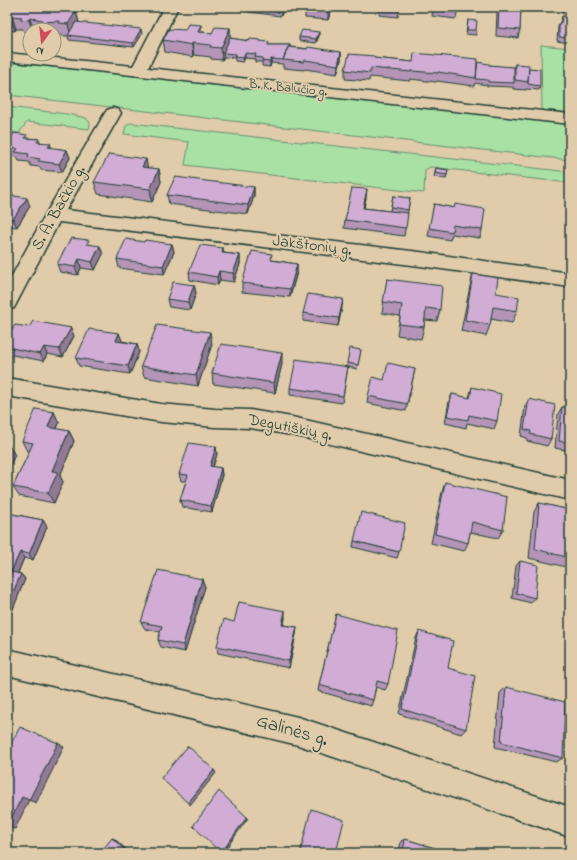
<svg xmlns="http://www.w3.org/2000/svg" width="577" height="860" viewBox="0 0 577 860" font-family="'Indie Flower',sans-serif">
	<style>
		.green { fill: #a9e1a5; stroke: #648f6c }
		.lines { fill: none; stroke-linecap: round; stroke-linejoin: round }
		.minor-casing { stroke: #1f3d34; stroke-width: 3 }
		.minor { fill: #e0ccab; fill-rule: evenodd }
		.wall { fill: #b495b8; stroke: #1f3d34 }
		.shaded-wall { fill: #927996; stroke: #1f3d34 }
		.building { fill: #d1add6; stroke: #1f3d34 }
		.labels { text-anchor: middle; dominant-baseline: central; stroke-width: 4; stroke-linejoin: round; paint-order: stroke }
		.far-street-label { font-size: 13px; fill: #1f3d34; stroke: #e0ccab }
		.street-label { font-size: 16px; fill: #1f3d34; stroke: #e0ccab }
		.near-street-label { font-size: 19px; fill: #1f3d34; stroke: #e0ccab }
	</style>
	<rect width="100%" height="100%" fill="#e0ccab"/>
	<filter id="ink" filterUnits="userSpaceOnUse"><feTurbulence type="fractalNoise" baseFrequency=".025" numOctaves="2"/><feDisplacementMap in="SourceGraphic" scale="8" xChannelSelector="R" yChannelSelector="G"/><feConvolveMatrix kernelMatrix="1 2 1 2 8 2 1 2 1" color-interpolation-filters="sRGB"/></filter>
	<g filter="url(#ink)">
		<path class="green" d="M541 45 570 48V113L542 110Z
			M7 62 570 124V160L7 95Z
			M7 107 67 114 86 118 90 123 89 129 27 122 19 133 7 132Z
			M130 123 570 172V183L430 167 425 170 424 193 185 165 189 142 124 134 126 126Z"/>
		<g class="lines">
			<defs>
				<path id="minor" d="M164 7H178L148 68 570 114V124L7 61V53L133 66Z
					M113 108 119 110 121 113 66 210 420 252 570 273V287L420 266 59 222 14 308 7 310V285L45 215 105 113 107 110Z
					M7 378 161 404 215 409 250 410 292 417 570 480V500L292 435 250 428 215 427 161 422 7 396Z
					M7 649 298 717 570 807V837L298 745 7 675Z"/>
			</defs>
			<use href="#minor" class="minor-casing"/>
			<use href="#minor" class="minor"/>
		</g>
		<path class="wall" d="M55 7V8H72L73 11H76L79 23 142 34 134 47 69 40 68 36H62V34H54V30H30V32H24L23 29H16L15 31 7 30V13Z
			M248 7H284L281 16 248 12Z
			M332 7 328 20 305 18V10Z
			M380 7H400L398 17 379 15Z
			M433 7H458L456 19 432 16Z
			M498 7H521L520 30 518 38 496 36 497 11Z
			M561 7H570V14L561 13Z
			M562 16 570 17V43L557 41 558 27 559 23H560Z
			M468 20 476 30V35L466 34Z
			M230 28V38L249 41H260L269 45H290V47L341 52V60L337 74 305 69 304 70 283 68V64L271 63 270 67 262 66V62H255V59L245 58 243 62 235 61V58L224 57 222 60 211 59V57L194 55 193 57 165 52 163 40 202 32 212 33Z
			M319 36 316 43 299 41V37Z
			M374 58 413 62H477L489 65 514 68 515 64 529 68 540 86 539 90 526 89V90L513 89V87L487 86V85L475 83 474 86 437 81 436 82 410 79V81L370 77 369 81 345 79V70Z
			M28 138 39 139 40 142 52 148 67 150 70 158 62 172 41 170 40 167 31 166 29 162 19 161 17 157 8 156 7 152V147Z
			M146 159 147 168 159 169 161 182 152 202 98 194 94 182Z
			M436 168 448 170 446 179 434 177Z
			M254 187V196L248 214 169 204 167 195Z
			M7 190 11 191 13 195 30 206 17 227 7 226Z
			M393 196 410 198 404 236 344 228 345 220 366 198 364 208 390 211Z
			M434 204 454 208 482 230 480 238 452 234 450 240 428 236Z
			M144 242 172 244 174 252 164 274 119 268 117 259Z
			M90 244 103 254 95 270 81 268 78 275 60 272 57 264Z
			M223 248 224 253 240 255V264L234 282 220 280 218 285 190 280 189 272Z
			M272 260 297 264V272L290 297 242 292V283Z
			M473 274 496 293 517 311 512 323 491 319 490 325 486 336 461 331 470 286Z
			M387 279 440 310 437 321 425 320 424 327 421 339 397 335 400 316 382 313Z
			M194 285 196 293 190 310 169 307 167 299Z
			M342 307 338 326 303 321V313Z
			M29 327 71 328 74 336 63 357 47 354 44 361 7 354V338Z
			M119 333 122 341 137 344 139 352 130 374 79 366 76 358Z
			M212 344 198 386 144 377 141 366Z
			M361 350 357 369 348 367 342 403 290 395V388L347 366V363Z
			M282 364 275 393 213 384 212 373Z
			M415 369 406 411 367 403 368 396Z
			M472 387 497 421 494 429 467 423 466 428 445 423 449 401 452 394 469 398Z
			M529 399 551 439 547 446 527 441V438L521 436 525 406Z
			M562 407 570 408V451L555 448 558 414Z
			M54 412 59 423 57 429 69 431 74 441 60 476 63 482 54 503 19 496 13 487 29 452 27 451 22 441Z
			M216 447 217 454 213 467 221 468 222 475 212 512 182 507 180 500 186 481H181L179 474Z
			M445 482 503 530 498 538 470 532 468 543 464 551 431 543 442 492Z
			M539 503 570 510V568L529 558 534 512Z
			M7 513 43 520 47 527 33 560 24 558 18 573 21 574 25 579 11 614 7 613Z
			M354 541 399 552 397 558 353 547Z
			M520 561 535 598 531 603 512 598 516 566Z
			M202 579 205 587 185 652 161 647 158 640 161 632 145 629 141 622Z
			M336 614 388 684 385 690 376 687 373 700 371 706 318 691 319 685Z
			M285 618 284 625 297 627 296 634 289 668 218 653 217 646 234 622Z
			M419 631 448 668 466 729 461 734 399 714 416 638Z
			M506 687 563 758 556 762 495 747 500 693Z
			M405 839 451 853H399L401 841Z"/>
		<path class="shaded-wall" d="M280 7H284L281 16Z
			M330 7H332L328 20V12Z
			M72 8 74 15 76 11 79 23 71 37 68 24 70 11Z
			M12 16 16 29 15 31 11 19Z
			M30 18 34 30H32L29 20Z
			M201 25 202 37 199 44 198 32Z
			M230 28V41L223 53 224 57 222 60 221 48Z
			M141 29 142 34 134 47 133 43Z
			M319 32V36L316 43V39Z
			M192 43 194 55 193 57 192 45Z
			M341 52V60L337 74 338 65Z
			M245 53V58L243 62V58Z
			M271 59V63L270 67V62Z
			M50 143 53 152 48 147Z
			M67 150 70 158 62 172 59 164Z
			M146 159 148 171 142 167Z
			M159 169 161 182 152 202 150 189Z
			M254 187V196L248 214V205Z
			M367 189 366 198 362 216 363 208Z
			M11 191 14 199 8 195Z
			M27 198 30 206 17 227 13 219Z
			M172 244 174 252 164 274 163 266Z
			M100 246 103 254 95 270 92 262Z
			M240 255V264L234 282 233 273Z
			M79 259 81 268 78 275 75 267Z
			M297 264V272L290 297V289Z
			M219 271 220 280 218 285 217 277Z
			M194 285 196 293 190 310 188 302Z
			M343 299 342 307 338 326 339 318Z
			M71 328 74 336 63 357 59 349Z
			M210 332 212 344 198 386 196 375Z
			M119 333 122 341 119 349 116 341Z
			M137 344 139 352 130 374 128 366Z
			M44 347 47 354 44 361 40 354Z
			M282 353V364L275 393 274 383Z
			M54 412 59 423 53 438 48 427Z
			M69 431 74 441 60 476 63 482 54 503 48 493 52 471Z
			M9 445 15 455 7 472V449Z
			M216 447 217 454 211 473 210 466Z
			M221 468 222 475 212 512 211 506Z
			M43 520 47 527 33 560 29 554Z
			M20 552 24 558 16 577 11 572Z
			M21 574 25 579 11 614 7 610V606Z
			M202 579 205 587 185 652 183 645Z
			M285 611V618L282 632V625Z
			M297 627 296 634 289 668V661Z
			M58 743 64 747 36 803 29 800 15 829 7 827V826L22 797Z
			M214 770 216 773 190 805 188 803Z
			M247 817 248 818 223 853H221Z
			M112 838 115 839 130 853H128Z"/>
		<path class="building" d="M11 7H54L53 8H72L70 11H76L68 24 59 23 60 21 41 22 43 20 30 18 29 20 20 19 22 17 12 16 11 19 7 18V13Z
			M306 7H330L328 12 305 10Z
			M382 7H399V8Z
			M433 7H458L457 10 433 8Z
			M499 7H521L520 30 498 28Z
			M563 7H570V9L563 8Z
			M562 16 570 17V38L559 37V23H561Z
			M468 20 477 21 476 30H467Z
			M76 22 141 29 133 43 68 35Z
			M188 24 201 25 198 32 212 33 215 27 230 28 221 48 210 47 211 45 192 43V45L163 40 169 29 185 30Z
			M302 30 319 32 316 39 299 37Z
			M230 38 249 41 250 39 260 40V41L269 42 268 45H290L289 47H288L283 60 271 59 270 62 262 61 263 58 255 57 256 54 245 53 243 58 235 57 236 54 223 53Z
			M288 47 307 49 308 47 341 52 338 65 305 60 304 62 283 60Z
			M414 53 478 59 476 78 438 72V73L411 71V72L371 68 370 73 345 70 349 54 374 56V58L413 62Z
			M477 62 489 64V65L514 67V83L488 82V80L476 79Z
			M515 64 529 65 528 82 515 80Z
			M529 68 540 69V86L528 84V82Z
			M14 133 27 135 25 138 39 139 37 142 50 143 48 147 67 150 59 164 38 161 40 159 28 157 29 154 15 152 18 149 7 147V144Z
			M109 154 146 159 142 167 159 169 150 189 94 182Z
			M436 168 448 170 447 175 435 173Z
			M175 177 254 187 248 205 167 195Z
			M352 188 367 189 363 208 408 213 406 228 345 220Z
			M7 190 11 191 8 195 27 198 13 219 7 218Z
			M393 196 410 198 408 210 391 207Z
			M434 204 454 208 455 204 485 209 482 230 453 225 452 232 429 228Z
			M71 238 89 240 87 244 100 246 92 262 79 259 75 267 57 264Z
			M126 239 144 242 145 240 172 244 163 266 117 259Z
			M200 245 223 248 222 253 240 255 233 273 219 271 217 277 189 272Z
			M252 251 272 254 271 260 297 264 290 289 242 283Z
			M473 274 498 278 496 293 519 297 517 311 493 307 490 325 465 320Z
			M387 279 442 286 440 310 426 308 424 327 399 324 402 305 383 302Z
			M173 282 194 285 188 302 167 299Z
			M308 294 343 299 339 318 303 313Z
			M33 321 71 328 59 349 44 347 40 354 7 347V338L15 325 29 327Z
			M157 325 210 332 196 375 141 366Z
			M89 329 119 333 116 341 137 344 128 366 76 358Z
			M221 344 282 353 274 383 212 373Z
			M350 348 361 350 358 365 347 363Z
			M296 359 348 367 343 396 290 388Z
			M388 363 415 369 407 404 368 396 373 377 384 380Z
			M472 387 501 394 497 421 469 415 468 420 447 416 452 394 470 398Z
			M529 399 555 405 551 439 530 434 531 431 524 429Z
			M562 407 570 408V443L559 441Z
			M36 409 54 412 48 427 69 431 52 471 58 472 48 493 13 487 33 443 22 441Z
			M189 443 216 447 210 466 221 468 211 506 180 500 188 475 179 474Z
			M7 444 9 445 7 449Z
			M445 482 507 497 503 530 472 522 468 543 435 534Z
			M539 503 570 510V558L535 549Z
			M361 512 405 523 399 552 354 541Z
			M7 513 43 520 29 554 20 552 11 572 21 574 7 606Z
			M520 561 538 565 535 598 516 593Z
			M158 570 202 579 183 645 158 640 162 626 141 622Z
			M239 602 285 611 282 625 297 627 289 661 217 646 224 619 234 622Z
			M336 614 398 631 388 684 377 681 373 700 319 685Z
			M419 631 453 641 448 668 475 676 466 729 402 709Z
			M506 687 565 702 563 758 501 742Z
			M20 727 58 743 29 800 22 797 7 826V751Z
			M188 746 214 770 188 803 161 778Z
			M219 791 247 817 221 853 193 826Z
			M311 809 344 820 336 853H300Z
			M112 838 128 853H100Z
			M405 839 451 853H403Z"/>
	</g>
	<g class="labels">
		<g class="far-street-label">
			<text transform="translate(288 88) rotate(6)">B. K. Balučio g.</text>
		</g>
		<g class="street-label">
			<text transform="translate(59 208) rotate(-61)">S. A. Bačkio g.</text>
			<text transform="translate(312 246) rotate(7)">Jakštonių g.</text>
			<text transform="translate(290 428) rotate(11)">Degutiškių g.</text>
		</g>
		<g class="near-street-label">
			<text transform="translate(292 731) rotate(16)">Galinės g.</text>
		</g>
	</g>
	<rect width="577" height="860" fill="none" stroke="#e0ccab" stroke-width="24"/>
	<rect x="12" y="12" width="553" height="836" fill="none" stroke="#1f3d34" stroke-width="1.5" filter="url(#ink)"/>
	<g transform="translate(42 42) rotate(195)"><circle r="19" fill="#e0ccab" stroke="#93937b"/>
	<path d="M0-3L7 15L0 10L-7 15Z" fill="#d1495b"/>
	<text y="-6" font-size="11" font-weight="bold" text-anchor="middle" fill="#1f3d34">N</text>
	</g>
</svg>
